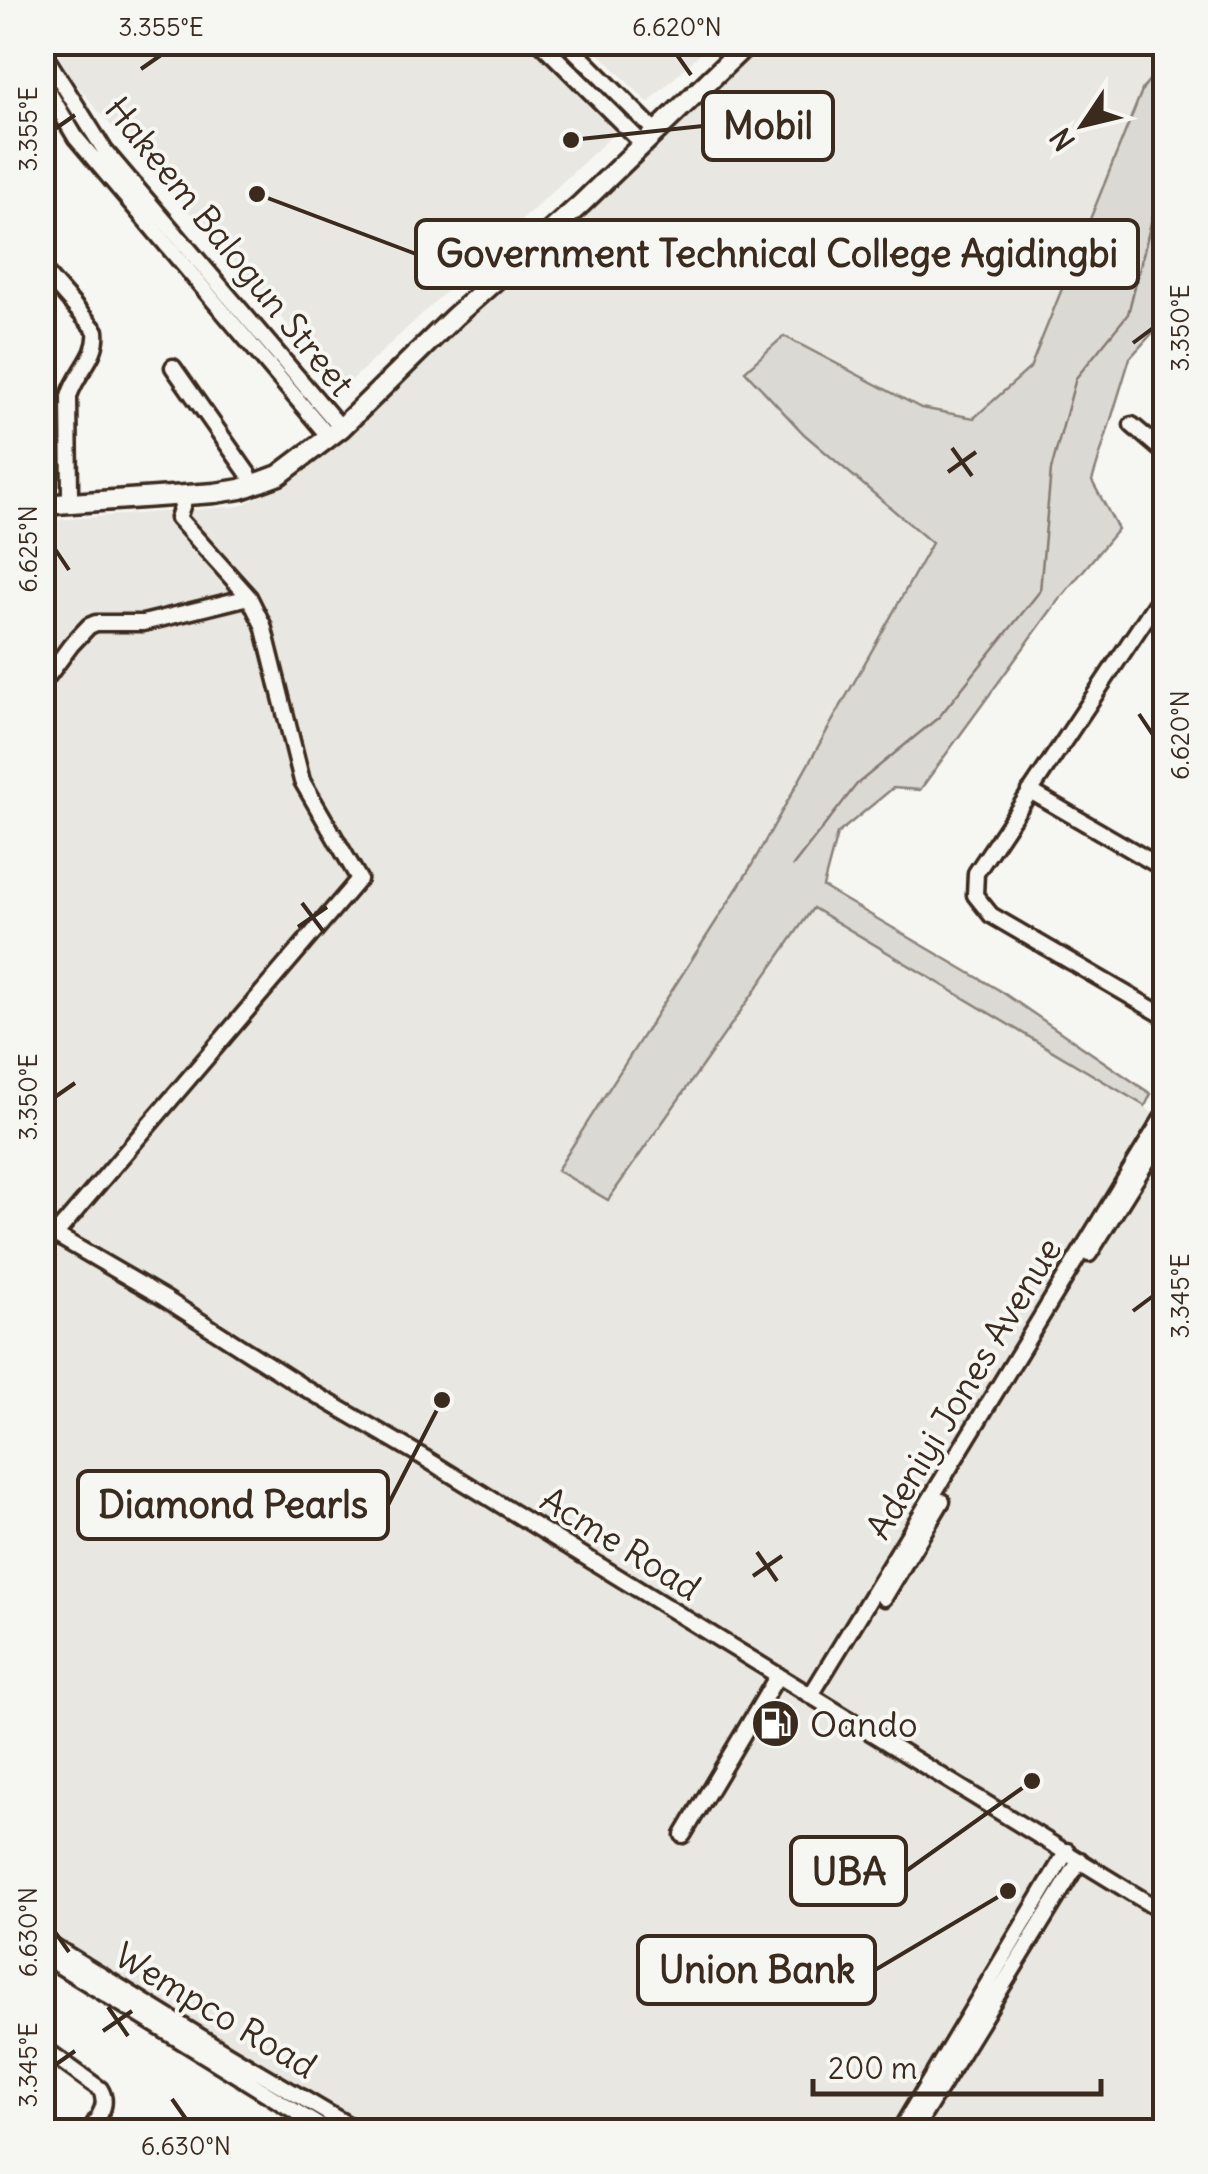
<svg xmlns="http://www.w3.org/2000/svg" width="1208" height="2174" viewBox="0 0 1208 2174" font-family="Delius,sans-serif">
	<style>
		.built { fill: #e8e7e2 }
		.green { fill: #dad9d3; stroke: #8a8278; stroke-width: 2.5 }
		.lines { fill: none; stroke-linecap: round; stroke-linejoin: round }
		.stream { stroke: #857a71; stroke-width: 2.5 }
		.minor-casing { stroke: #3b2a1e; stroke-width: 21 }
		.major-casing { stroke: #3b2a1e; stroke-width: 25 }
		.minor { stroke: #f6f6f2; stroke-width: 14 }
		.major { stroke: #f6f6f2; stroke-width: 18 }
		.ticks { fill: none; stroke: #3b2a1e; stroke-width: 4 }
		.labels { text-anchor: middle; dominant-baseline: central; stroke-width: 8; stroke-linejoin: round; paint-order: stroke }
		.street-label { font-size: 35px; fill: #3b2a1e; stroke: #f6f6f2 }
		.poi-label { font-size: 35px; fill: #3b2a1e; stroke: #f6f6f2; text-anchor: start }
		.leader { fill: none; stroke: #3b2a1e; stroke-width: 4 }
		.callout-dot { fill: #3b2a1e; stroke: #f6f6f2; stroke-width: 4 }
		.callout { fill: #f6f6f2; stroke: #3b2a1e; stroke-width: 4 }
		.callout-label { font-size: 38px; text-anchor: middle; font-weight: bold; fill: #3b2a1e }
		.neatline { fill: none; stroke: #3b2a1e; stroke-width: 4 }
		.ticks-label { font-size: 25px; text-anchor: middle; fill: #3b2a1e }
	</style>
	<rect width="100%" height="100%" fill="#f6f6f2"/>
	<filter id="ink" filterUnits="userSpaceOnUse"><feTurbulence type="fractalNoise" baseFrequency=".01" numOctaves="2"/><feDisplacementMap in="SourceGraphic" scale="20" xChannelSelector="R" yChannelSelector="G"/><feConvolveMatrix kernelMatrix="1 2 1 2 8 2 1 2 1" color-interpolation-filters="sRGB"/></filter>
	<g filter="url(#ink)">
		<path class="built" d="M52 43H534L619 129 341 390 248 277 98 111 70 76Z
			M589 43H711L648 103Z
			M760 43H1165V60L1143 88 1030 368 974 418 921 408 784 336 746 371 804 434 932 542 749 870 557 1169 609 1200 813 908 1145 1106 1165 1126V2131H372L43 1927 42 521 240 506 274 490 323 452Z
			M42 360 52 371 63 479 43 480Z"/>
		<path class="green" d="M1165 60V319L1130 358 1092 481 1118 529 1057 602 920 790 893 788 837 834 823 887 999 990 1151 1094 1145 1106 813 908 608 1200 557 1170 749 870 932 543 804 434 745 371 784 336 921 408 974 418 1030 368 1143 88Z"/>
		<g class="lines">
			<path class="stream" d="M793 866 857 784 939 717 1040 591 1051 470 1076 378 1128 314 1155 207 1166 180"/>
			<defs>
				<path id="minor" d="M540 42 643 144
					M566 42 656 132
					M42 51 105 151 341 428
					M42 81 76 138 330 438
					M42 269 96 331C99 357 75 373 69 397L70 495
					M173 367 249 475
					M1132 425 1166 454
					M1166 588 976 873 975 895 991 915 1166 1017
					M42 684 71 645 89 626 96 623H143L249 597
					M1030 791 1166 870
					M42 1227 164 1298 303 1387 423 1457 1166 1914
					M55 1235 359 879 302 781 263 625 249 597 178 518 186 495
					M1089 1254 1166 1131
					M884 1598 942 1501
					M811 1695 1166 1112
					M683 1835 778 1675
					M42 1939 228 2054 360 2132
					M42 1955 329 2132
					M42 2047 100 2089C110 2105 98 2117 89 2132
					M899 2132 1067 1851
					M913 2132 1080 1860"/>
				<path id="major" d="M42 505 215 493 241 489 279 475 341 428 454 317 581 204 749 42"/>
			</defs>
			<use href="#minor" class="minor-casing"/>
			<use href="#major" class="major-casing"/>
			<use href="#minor" class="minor"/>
			<use href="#major" class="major"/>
		</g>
	</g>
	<path class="ticks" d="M677 55 691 75M141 69 161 55M55 129 75 115M1133 343 1153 328M952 448 972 476M948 472 976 452M55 549 69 570M1139 714 1153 735M302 903 323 931M298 927 327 907M55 1097 75 1083M1133 1311 1153 1296M757 1552 777 1581M753 1576 782 1556M55 1932 69 1952M108 2007 128 2036M103 2031 132 2011M55 2065 75 2051M172 2099 186 2119"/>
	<defs>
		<symbol id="fuel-disc" viewBox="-11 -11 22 22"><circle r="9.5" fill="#3b2a1e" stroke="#f6f6f2"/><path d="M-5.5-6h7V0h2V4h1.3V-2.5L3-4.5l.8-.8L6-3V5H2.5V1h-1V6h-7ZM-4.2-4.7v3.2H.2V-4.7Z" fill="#fff"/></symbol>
	</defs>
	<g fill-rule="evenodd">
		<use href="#fuel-disc" x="748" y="1696" width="55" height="55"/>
	</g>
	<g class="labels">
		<g class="street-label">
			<text transform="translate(230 246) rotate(51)">Hakeem Balogun Street</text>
			<text transform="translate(963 1388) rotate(-59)">Adeniyi Jones Avenue</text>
			<text transform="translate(621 1543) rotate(32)">Acme Road</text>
			<text transform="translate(216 2010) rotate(31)">Wempco Road</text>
		</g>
		<g class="poi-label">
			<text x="810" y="1724">Oando</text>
		</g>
	</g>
	<path class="leader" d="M571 140L703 126M257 194L416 254M442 1400L388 1505M1032 1781L906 1871M1008 1891L875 1970"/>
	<g class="callout-dot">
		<circle cx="571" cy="140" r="10"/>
		<circle cx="257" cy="194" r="10"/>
		<circle cx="442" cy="1400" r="10"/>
		<circle cx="1032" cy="1781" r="10"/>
		<circle cx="1008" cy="1891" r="10"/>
	</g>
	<g class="callout">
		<rect x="703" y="92" width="130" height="68" rx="10"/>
		<rect x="416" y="220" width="722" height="68" rx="10"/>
		<rect x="78" y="1471" width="310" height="68" rx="10"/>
		<rect x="791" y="1837" width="115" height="68" rx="10"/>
		<rect x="638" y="1936" width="237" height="68" rx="10"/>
	</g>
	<g class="callout-label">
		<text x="768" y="139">Mobil</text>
		<text x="777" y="267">Government Technical College Agidingbi</text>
		<text x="233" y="1518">Diamond Pearls</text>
		<text x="849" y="1885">UBA</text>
		<text x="757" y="1983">Union Bank</text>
	</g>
	<rect width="1208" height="2174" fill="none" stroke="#f6f6f2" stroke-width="110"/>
	<g transform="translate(1083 125) rotate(235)" stroke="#f6f6f2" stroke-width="8" paint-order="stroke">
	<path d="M0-8L18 38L0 25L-18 38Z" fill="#3b2a1e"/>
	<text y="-15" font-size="28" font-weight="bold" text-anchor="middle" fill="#3b2a1e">N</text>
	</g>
	<path d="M813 2079v15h288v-15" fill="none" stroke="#3b2a1e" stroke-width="5"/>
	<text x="828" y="2079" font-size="30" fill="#3b2a1e" stroke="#f6f6f2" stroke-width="8" paint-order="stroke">200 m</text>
	<rect x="55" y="55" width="1098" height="2064" class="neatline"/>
	<g class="ticks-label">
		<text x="161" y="36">3.355°E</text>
		<text x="677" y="36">6.620°N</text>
		<text transform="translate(28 129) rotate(-90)" y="9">3.355°E</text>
		<text transform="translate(1180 328) rotate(-90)" y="9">3.350°E</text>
		<text transform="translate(28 549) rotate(-90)" y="9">6.625°N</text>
		<text transform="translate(1180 735) rotate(-90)" y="9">6.620°N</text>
		<text transform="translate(28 1097) rotate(-90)" y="9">3.350°E</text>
		<text transform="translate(1180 1296) rotate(-90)" y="9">3.345°E</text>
		<text transform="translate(28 1932) rotate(-90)" y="9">6.630°N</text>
		<text transform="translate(28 2065) rotate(-90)" y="9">3.345°E</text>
		<text x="186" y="2155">6.630°N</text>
	</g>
</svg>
